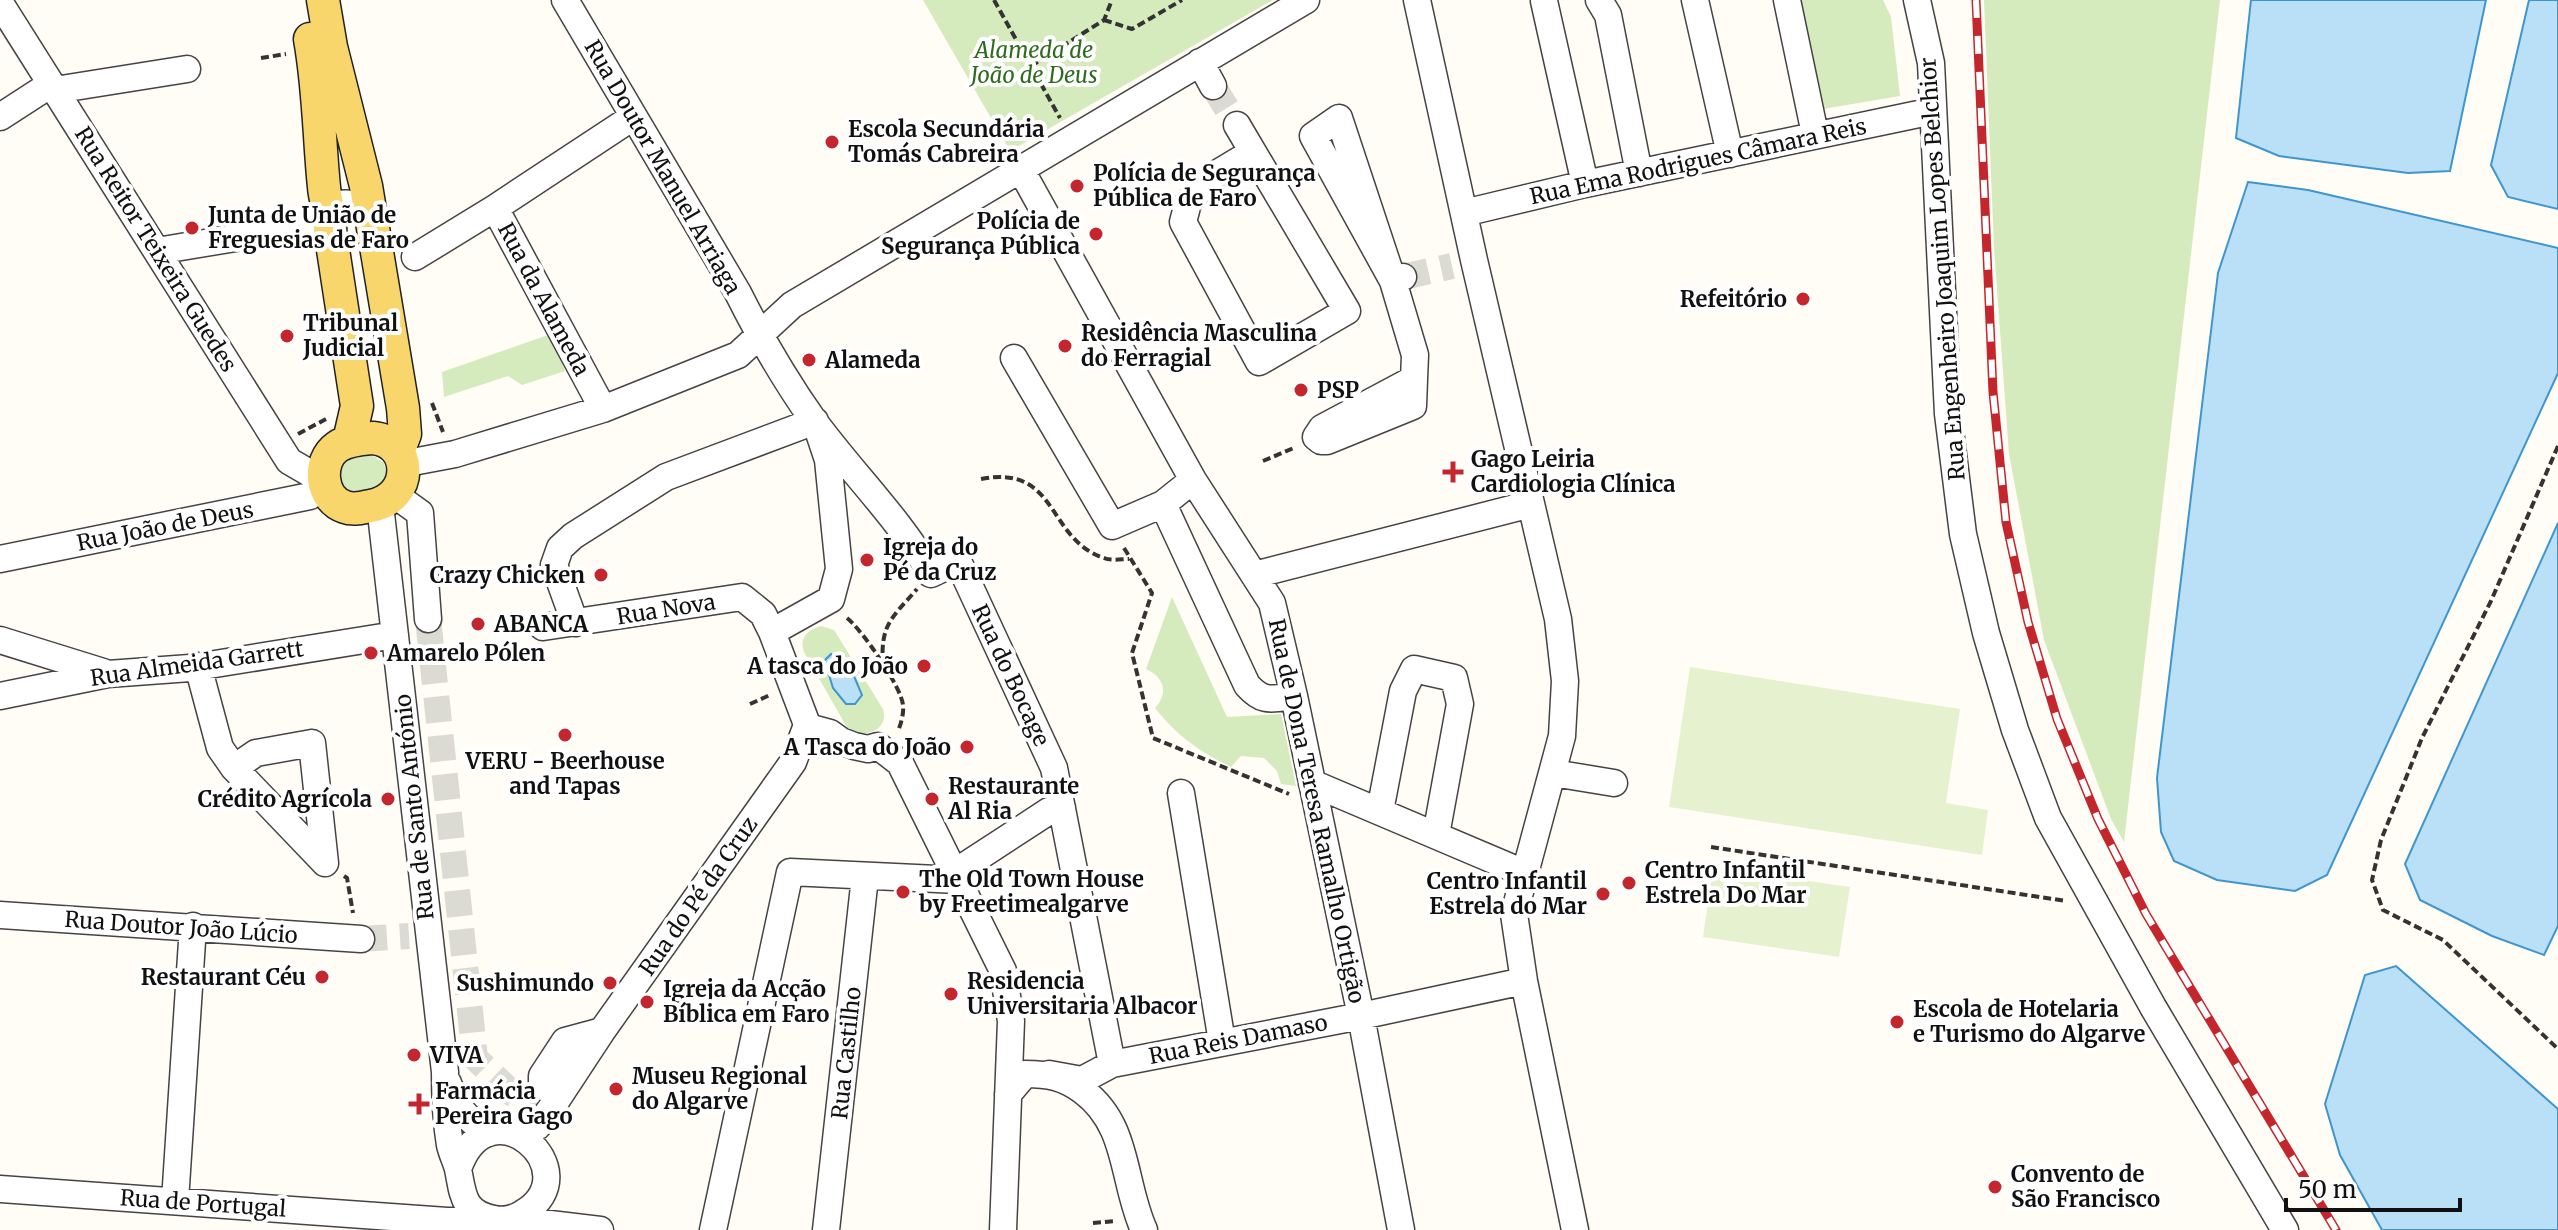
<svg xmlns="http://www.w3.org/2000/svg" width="2558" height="1230" viewBox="0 0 2558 1230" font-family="Merriweather,serif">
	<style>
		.green { fill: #d5ebbd }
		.pitch { fill: #e6f2cf }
		.water { fill: #b9e0f7; stroke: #3f96cf; stroke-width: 2 }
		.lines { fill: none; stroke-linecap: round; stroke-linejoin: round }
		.minor-tunnel { stroke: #dbdad3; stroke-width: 26; stroke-dasharray: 26 13; stroke-linecap: butt }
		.minor-casing { stroke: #444; stroke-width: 29 }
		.major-casing { stroke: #222; stroke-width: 35 }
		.path { stroke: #333; stroke-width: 4; stroke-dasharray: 8 4; stroke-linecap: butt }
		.minor { stroke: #fff; stroke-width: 26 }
		.major { stroke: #f9d66b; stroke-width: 32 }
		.rail-casing { stroke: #c4262e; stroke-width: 9 }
		.rail { stroke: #fff; stroke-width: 6; stroke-dasharray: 18; stroke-linecap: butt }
		.poi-dot { fill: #c4262e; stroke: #fff; stroke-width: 3 }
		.labels { text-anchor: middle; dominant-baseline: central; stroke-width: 8; stroke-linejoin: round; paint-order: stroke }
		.park-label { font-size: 22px; font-style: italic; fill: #2f6b1f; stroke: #fff }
		.poi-label { font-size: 22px; font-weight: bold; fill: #111; stroke: #fff; text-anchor: start }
		.street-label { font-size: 22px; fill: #111; stroke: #fff }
	</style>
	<rect width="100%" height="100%" fill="#fffdf5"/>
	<path class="green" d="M923 0H1273L1010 151Z
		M1801 0H1883L1891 17 1900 96 1823 109Z
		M1984 0H2220L2124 842 2111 819 2044 640 2009 454 1994 248Z
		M551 334 565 371 522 385 508 376 444 397 442 372Z
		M372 455 384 463 386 473 383 482C370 493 353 494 339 485V465L345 460Z
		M1172 597 1227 717 1281 714 1296 786 1281 784 1277 771 1264 758 1241 756 1231 767C1199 751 1178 737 1155 708 1169 693 1164 677 1146 669Z
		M821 626 834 630 883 709C889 730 866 738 849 731L804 652C799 638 807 630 821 626Z"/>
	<path class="pitch" d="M1690 667 1960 709 1946 803 1988 810 1982 855 1669 807Z
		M1713 867 1850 887 1839 957 1703 937Z"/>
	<path class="water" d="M2251 0H2486L2450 171 2408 173 2279 156 2236 138Z
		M2529 0H2558V209L2508 197 2491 165Z
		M2248 182 2308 190 2558 248V373L2327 875 2295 891 2217 880 2174 861 2161 832 2157 778 2218 273Z
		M2558 523V926L2544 955 2492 936 2420 900 2405 864Z
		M831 654 842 658 843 662 851 669 862 695 855 704H846L833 688 829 675 824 670V661Z
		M2396 966 2558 1109V1230H2382L2340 1155 2325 1104 2365 975Z"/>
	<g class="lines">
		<path class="minor-tunnel" d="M1213 86 1237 125
			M1403 277 1452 266
			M428 619 475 1058 513 1094 528 1100 542 1098V1087
			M361 939 409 936"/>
		<defs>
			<path id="minor" d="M565 0 738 293C760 337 785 380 814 421 852 473 899 518 931 574L958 561 1054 768 1112 1064
				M1417 0 1474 260 1558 619 1565 681 1562 736 1514 914 1524 981 1575 1230
				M1599 0 1608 15 1639 173
				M1695 0 1730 154
				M1787 0 1815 134
				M1917 0 1931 63 1948 414 1963 534 1986 633 2015 730 2048 818 2153 1007 2285 1230
				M1544 1 1585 184
				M0 3 289 461 325 482 310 496 0 559
				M1200 62 1213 86
				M55 90 187 69
				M0 117 51 84
				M1237 125 1347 311 1259 362 1183 222 1188 203 1213 176 1253 152
				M1020 168 1193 480 1272 603 1294 696 1361 1016 1401 1230
				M1464 213 1585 184 1933 111
				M157 251 331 222 338 204C357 201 361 208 372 223
				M415 257 495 208
				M1403 277 1393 281 1313 136 1339 118 1393 281 1415 355 1414 379 1322 428 1316 437 1321 441H1327L1413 406 1414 379
				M1014 358 1112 526 1163 504 1193 480
				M603 409 495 208 633 117
				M402 464 455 454 603 409 738 355 792 305 1306 0
				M395 495 420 513 428 619
				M1163 504 1247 685C1263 703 1271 699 1294 696
				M380 505 445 1072C445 1097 446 1121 450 1145 452 1154 456 1161 458 1169 463 1193 462 1213 494 1219 504 1221 514 1219 523 1213 592 1172 489 1079 458 1169
				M1254 575 1531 504
				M575 623 554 565 560 548 573 536 666 477 815 421 828 460 839 569 831 599 772 632 808 727 830 733 841 741 854 746 868 749 878 746 900 763 1003 971 1011 1021 1003 1230
				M543 627 742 597 763 614 772 632
				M0 640 103 672
				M198 666 220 748 234 768 325 863 312 743 256 753 234 768
				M0 696 108 674 190 668 395 635
				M1553 773 1614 783
				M1312 783 1524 873
				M1181 793 1222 1042
				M1380 811 1403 691 1414 669 1454 678 1460 704 1436 835
				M954 873 1049 811 1062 808
				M0 915 361 939
				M1049 1074 1082 1080 1112 1064 1361 1016 1524 981
				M448 1083C456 1106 468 1122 489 1133
				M542 1087V1076L565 1041 602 1031
				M1008 1094 1025 1074C1049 1074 1064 1077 1083 1091 1129 1125 1122 1181 1144 1230
				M517 1133 538 1126 552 1107 602 1031 793 762 807 725 808 727
				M0 1189 447 1221 491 1219
				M175 1201 193 926
				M508 1219 600 1230
				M713 1230 790 872 958 880
				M826 1230 865 877"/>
			<path id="major" d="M323 0 331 47 366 186 403 408 405 434 398 452
				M310 39C319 88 319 138 324 187 325 202 332 216 330 230L357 406 349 441
				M373 438C414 442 414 499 370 506 362 508 353 510 345 507 320 499 317 461 337 447 347 440 362 439 373 438Z"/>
		</defs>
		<use href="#minor" class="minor-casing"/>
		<use href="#major" class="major-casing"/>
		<path class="path" d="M994 0 1060 118
			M1104 20 1132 29 1182 0
			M261 58 286 54
			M1031 66 1104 20 1112 0
			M432 403 443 432
			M298 434 326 419
			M2558 446 2491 601 2422 738 2381 840 2372 880 2383 910 2443 940 2558 1049
			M1263 461 1296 447
			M981 479C1059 464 1046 539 1104 558 1111 561 1122 559 1129 559
			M1124 548 1152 593 1132 653 1153 738 1289 794
			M847 618C862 630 901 686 903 705 904 713 901 724 898 731
			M883 665C880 624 892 618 917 589
			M750 704 770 695
			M1711 847 2066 901
			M344 876 347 878 353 913
			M1093 1223 1115 1221"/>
		<use href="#minor" class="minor"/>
		<use href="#major" class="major"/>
		<defs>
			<path id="rail" d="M1976 0 1993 392 2006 522 2028 622 2057 719 2098 819 2146 914 2336 1230"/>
		</defs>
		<use href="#rail" class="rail-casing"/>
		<use href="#rail" class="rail"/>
	</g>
	<g class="poi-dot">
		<circle cx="832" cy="142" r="8"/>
		<circle cx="1077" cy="186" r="8"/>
		<circle cx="192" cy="228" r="8"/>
		<circle cx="1096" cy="234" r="8"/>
		<circle cx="1803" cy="299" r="8"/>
		<circle cx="287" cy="336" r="8"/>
		<circle cx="1065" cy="346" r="8"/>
		<circle cx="809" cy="360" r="8"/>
		<circle cx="1301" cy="390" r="8"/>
		<path d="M1449 460h8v8h8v8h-8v8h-8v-8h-8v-8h8z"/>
		<circle cx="867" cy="560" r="8"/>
		<circle cx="601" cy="575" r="8"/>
		<circle cx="478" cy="624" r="8"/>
		<circle cx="371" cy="653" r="8"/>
		<circle cx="924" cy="666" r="8"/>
		<circle cx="565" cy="735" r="8"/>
		<circle cx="967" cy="747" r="8"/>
		<circle cx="388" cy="799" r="8"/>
		<circle cx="932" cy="799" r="8"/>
		<circle cx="1629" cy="883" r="8"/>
		<circle cx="903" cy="892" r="8"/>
		<circle cx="1603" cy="894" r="8"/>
		<circle cx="322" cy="977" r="8"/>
		<circle cx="610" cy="983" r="8"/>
		<circle cx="951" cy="994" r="8"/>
		<circle cx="647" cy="1002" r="8"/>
		<circle cx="1897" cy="1022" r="8"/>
		<circle cx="414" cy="1055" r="8"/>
		<circle cx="616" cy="1089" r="8"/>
		<path d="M415 1092h8v8h8v8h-8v8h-8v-8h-8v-8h8z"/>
		<circle cx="1995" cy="1187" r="8"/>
	</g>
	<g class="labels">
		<g class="park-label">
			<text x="1034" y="50">Alameda de<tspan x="1034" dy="25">João de Deus</tspan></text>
		</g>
		<g class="poi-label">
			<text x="848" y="129">Escola Secundária<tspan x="848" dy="25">Tomás Cabreira</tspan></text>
			<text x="1093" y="173">Polícia de Segurança<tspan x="1093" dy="25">Pública de Faro</tspan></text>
			<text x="208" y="215">Junta de União de<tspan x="208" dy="25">Freguesias de Faro</tspan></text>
			<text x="1080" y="221" text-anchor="end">Polícia de<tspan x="1080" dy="25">Segurança Pública</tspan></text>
			<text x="1787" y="299" text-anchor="end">Refeitório</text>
			<text x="303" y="323">Tribunal<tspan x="303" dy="25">Judicial</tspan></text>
			<text x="1081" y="333">Residência Masculina<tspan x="1081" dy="25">do Ferragial</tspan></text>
			<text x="825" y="360">Alameda</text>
			<text x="1317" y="390">PSP</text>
			<text x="1471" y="459">Gago Leiria<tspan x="1471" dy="25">Cardiologia Clínica</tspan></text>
			<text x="883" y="547">Igreja do<tspan x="883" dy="25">Pé da Cruz</tspan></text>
			<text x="585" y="575" text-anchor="end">Crazy Chicken</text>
			<text x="494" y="624">ABANCA</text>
			<text x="387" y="653">Amarelo Pólen</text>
			<text x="908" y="666" text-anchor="end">A tasca do João</text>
			<text x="951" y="747" text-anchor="end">A Tasca do João</text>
			<text x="565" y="761" text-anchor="middle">VERU - Beerhouse<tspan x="565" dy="25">and Tapas</tspan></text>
			<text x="948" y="786">Restaurante<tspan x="948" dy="25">Al Ria</tspan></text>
			<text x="372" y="799" text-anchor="end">Crédito Agrícola</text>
			<text x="1645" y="870">Centro Infantil<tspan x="1645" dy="25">Estrela Do Mar</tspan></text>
			<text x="919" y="879">The Old Town House<tspan x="919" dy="25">by Freetimealgarve</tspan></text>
			<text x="1587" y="881" text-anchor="end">Centro Infantil<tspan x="1587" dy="25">Estrela do Mar</tspan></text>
			<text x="306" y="977" text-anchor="end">Restaurant Céu</text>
			<text x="967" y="981">Residencia<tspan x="967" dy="25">Universitaria Albacor</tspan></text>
			<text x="594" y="983" text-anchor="end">Sushimundo</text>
			<text x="663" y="989">Igreja da Acção<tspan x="663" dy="25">Bíblica em Faro</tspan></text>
			<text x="1913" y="1009">Escola de Hotelaria<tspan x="1913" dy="25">e Turismo do Algarve</tspan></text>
			<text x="430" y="1055">VIVA</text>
			<text x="632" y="1076">Museu Regional<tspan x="632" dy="25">do Algarve</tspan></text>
			<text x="435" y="1091">Farmácia<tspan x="435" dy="25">Pereira Gago</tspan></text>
			<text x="2011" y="1174">Convento de<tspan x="2011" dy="25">São Francisco</tspan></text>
		</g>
		<g class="street-label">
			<text transform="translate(1698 161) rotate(-12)">Rua Ema Rodrigues Câmara Reis</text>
			<text transform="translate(663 167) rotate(60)">Rua Doutor Manuel Arriaga</text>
			<text transform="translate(156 249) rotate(58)">Rua Reitor Teixeira Guedes</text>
			<text transform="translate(1942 269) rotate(-94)">Rua Engenheiro Joaquim Lopes Belchior</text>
			<text transform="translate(544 299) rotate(62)">Rua da Alameda</text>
			<text transform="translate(165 526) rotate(-11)">Rua João de Deus</text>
			<text transform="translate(666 609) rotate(-9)">Rua Nova</text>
			<text transform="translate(197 663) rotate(-8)">Rua Almeida Garrett</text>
			<text transform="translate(1011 675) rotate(65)">Rua do Bocage</text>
			<text transform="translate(414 807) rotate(-96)">Rua de Santo António</text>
			<text transform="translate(1317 811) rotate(78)">Rua de Dona Teresa Ramalho Ortigão</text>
			<text transform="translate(698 896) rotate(-55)">Rua do Pé da Cruz</text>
			<text transform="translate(181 927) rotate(4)">Rua Doutor João Lúcio</text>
			<text transform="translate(1238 1039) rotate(-11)">Rua Reis Damaso</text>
			<text transform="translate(846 1053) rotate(-84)">Rua Castilho</text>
			<text transform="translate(203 1203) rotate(4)">Rua de Portugal</text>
		</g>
	</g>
	<path d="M2286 1198v12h174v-12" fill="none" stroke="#111111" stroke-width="4"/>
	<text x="2298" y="1198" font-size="24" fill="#111111" stroke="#ffffff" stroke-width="6" paint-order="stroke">50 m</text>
</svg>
